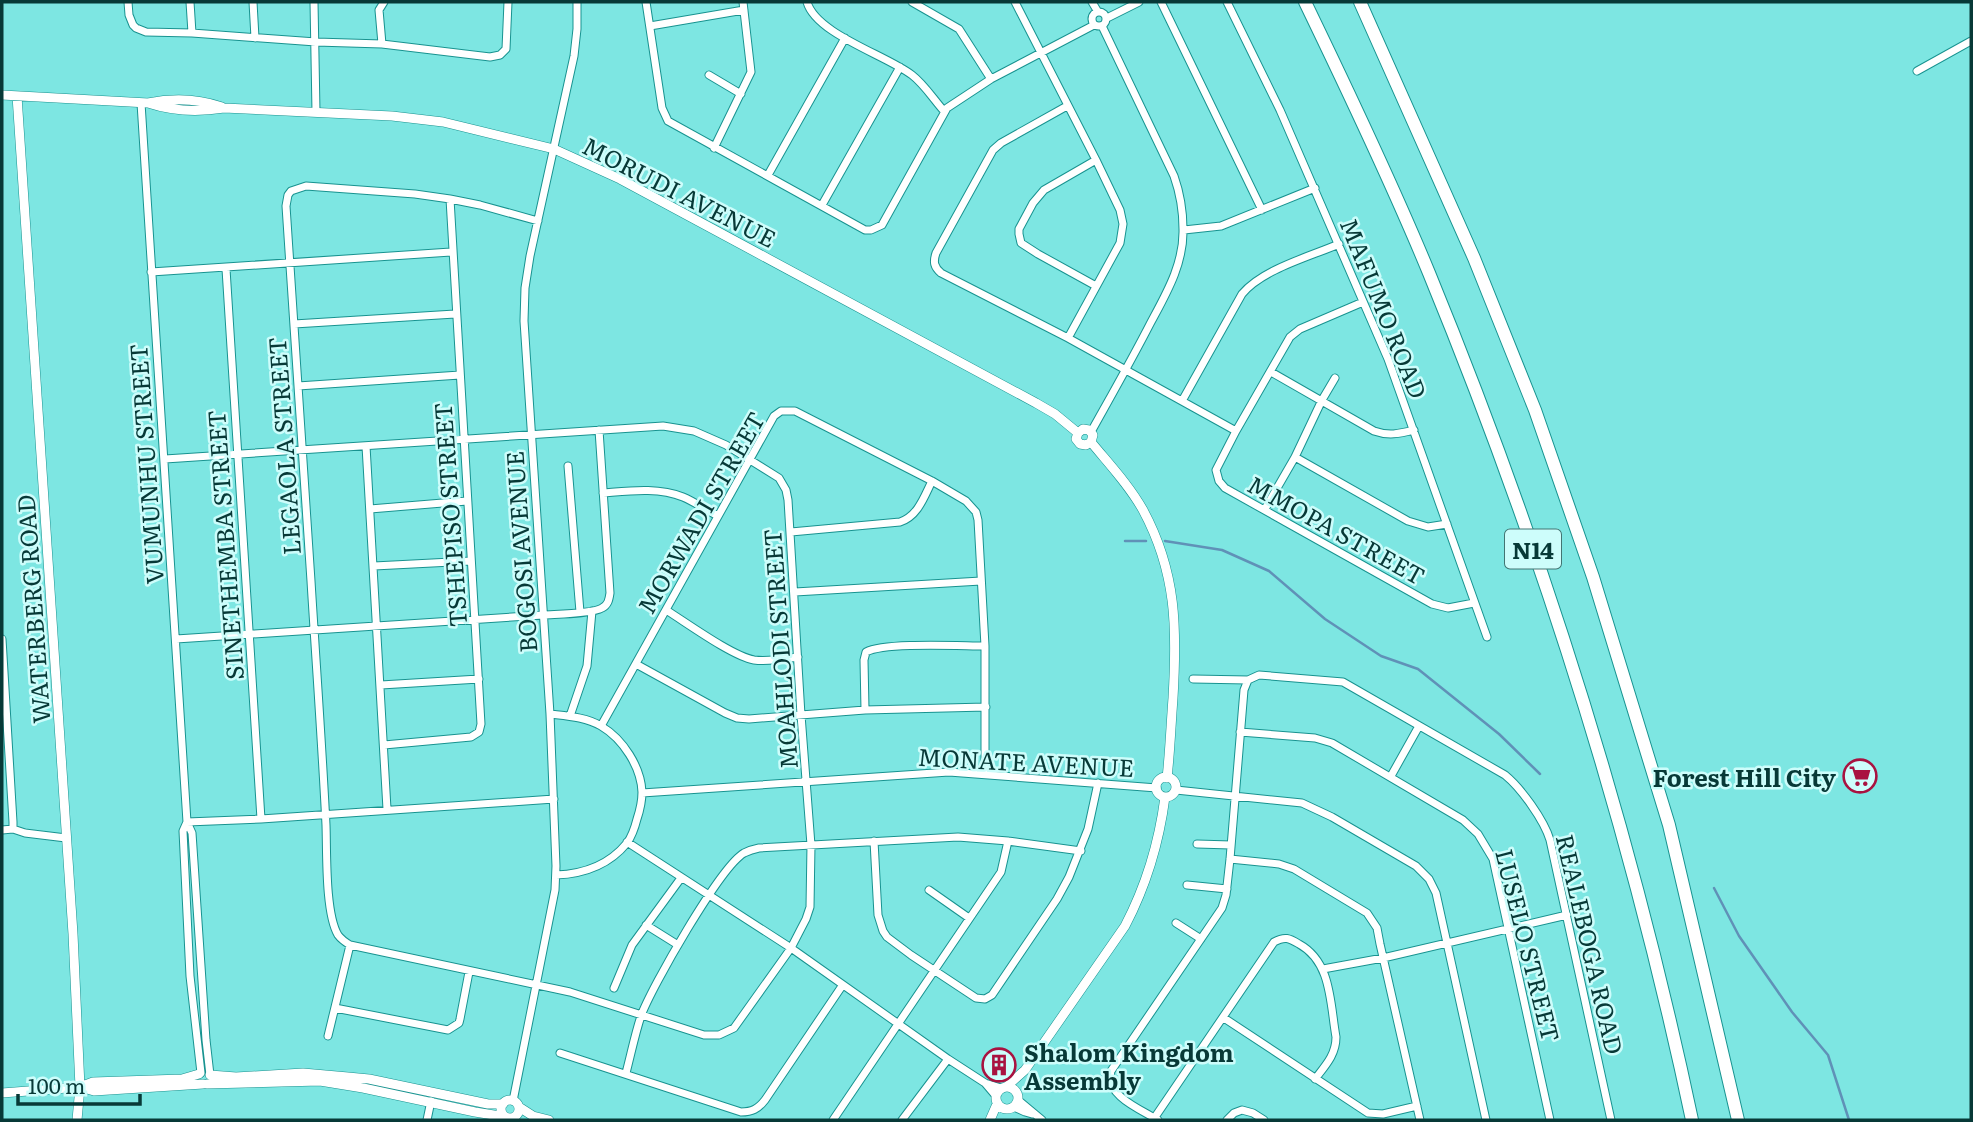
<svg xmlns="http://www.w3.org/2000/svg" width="1973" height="1122" viewBox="0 0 1973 1122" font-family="Literata,serif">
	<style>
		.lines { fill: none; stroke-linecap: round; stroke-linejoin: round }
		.stream { stroke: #6091b7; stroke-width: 2.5 }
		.minor-casing { stroke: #189390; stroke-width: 9 }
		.tertiary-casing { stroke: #189390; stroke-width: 10 }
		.motorway-casing { stroke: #189390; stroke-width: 14 }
		.minor { stroke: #fff; stroke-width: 7 }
		.tertiary { stroke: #fff; stroke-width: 9 }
		.motorway { stroke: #fff; stroke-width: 12 }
		.labels { text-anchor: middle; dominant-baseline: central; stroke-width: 5; stroke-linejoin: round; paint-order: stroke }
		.shield { fill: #cdfdfb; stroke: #427472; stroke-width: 2 }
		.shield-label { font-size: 23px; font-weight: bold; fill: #073937 }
		.street-label { font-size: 24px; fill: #073937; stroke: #cdfdfb }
		.poi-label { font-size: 24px; font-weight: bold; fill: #073937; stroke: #cdfdfb; text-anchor: end }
	</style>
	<rect width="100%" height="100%" fill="#7de6e2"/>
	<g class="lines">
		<path class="stream" d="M1125 541H1146
			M1165 541 1222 550 1269 571 1325 619 1381 656 1418 669 1499 734 1540 774
			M1714 888 1739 936 1792 1012 1828 1055 1849 1120"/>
		<defs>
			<path id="minor" d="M128 2 129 15 133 25 136 28 146 32 192 33 316 42 382 44 490 57 500 55 506 49 508 2
				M190 2 192 33
				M253 2 255 38
				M314 2 316 112
				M646 2 662 108 668 121 865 230H871L882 225 947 108 991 79 1094 25
				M807 2C816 34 886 55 912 75 924 84 934 100 944 111
				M912 2 959 29 991 79
				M1015 2 1096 160 1120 210 1123 224 1120 243 1068 338
				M1092 2 1098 12
				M1161 2 1262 210
				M1227 2 1280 110 1388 359 1487 637
				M1092 19a7 7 0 1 1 14 0a7 7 0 1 1-14 0Z
				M1107 18 1139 2
				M650 26 744 10
				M382 44 379 10 384 2
				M1917 71 1971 41
				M709 75 741 94
				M141 103 187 822 192 833 206 1040 210 1075
				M1067 106 1001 143 993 150 936 253C933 262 934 267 941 273L1068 338 1236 431
				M714 148 751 72 743 2
				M768 175 845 38
				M822 205 900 67
				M1184 230 1221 226 1315 188
				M226 269 261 819
				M151 272 451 252
				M1096 286 1038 254 1021 243 1019 234V229L1033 203 1044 190 1096 160
				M1363 302 1300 329 1290 337 1236 431 1216 470 1219 481 1225 488 1432 604 1448 608 1474 603
				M294 324 455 314
				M1271 372 1374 431C1388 436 1399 434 1414 430
				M298 386 460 375
				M1182 401 1242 294C1263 269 1309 257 1339 244
				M1091 432C1111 396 1131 361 1150 324 1166 294 1184 264 1183 229 1183 211 1180 193 1174 176L1102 26
				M366 446 387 809
				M1295 457 1408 521 1428 527 1447 524
				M165 459 663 426 694 431 726 445 779 478 786 490 788 500 801 715 811 845 810 907 806 919 791 948 734 1028 719 1035H704L570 992 350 945C345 942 341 939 338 935 325 913 327 852 326 825 322 744 316 663 311 581 302 456 295 331 286 206L288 195 291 191 306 186 415 194 450 199 480 205 538 221
				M568 466 580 612
				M603 493C629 491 658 487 683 497 695 502 706 510 718 516
				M370 509 467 501
				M1265 509 1295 457 1322 400 1335 378
				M791 532 900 522C918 516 924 497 932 481
				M374 566 471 561
				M795 592 981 581
				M666 610C687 623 732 656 754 660 768 662 784 659 798 657
				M2 639 13 822V829L2 830
				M176 639 543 615C556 614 592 614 602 608 608 605 609 600 610 593L599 430
				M636 664 725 713 737 718 749 719 865 710 986 707
				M1193 679 1248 680
				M381 685 479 679
				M865 710 864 660 866 652C885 642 960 646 985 646
				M550 714C567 716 586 717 601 726 623 739 641 767 642 792 642 801 640 810 637 819 635 827 632 836 627 843 609 865 584 874 556 875
				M570 716 587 666 592 611
				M601 726 774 416 781 411H795L932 481 966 501 976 512 978 520 985 646V774
				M1240 732 1315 738 1332 743 1463 820 1478 834 1493 859 1550 1120
				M384 745 471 737 479 732 481 724 450 199
				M1391 776 1419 726
				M1176 790 1302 803 1332 817 1416 866 1429 879 1436 893 1486 1120
				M642 793 949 772 1157 788
				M187 822 261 819 554 799
				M187 822 183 831 190 976 201 1073
				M13 829 25 833 66 838
				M874 841 878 915 883 931 887 937 911 955 976 998 985 999 992 995 1057 899 1069 877 1088 829 1098 783
				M627 842 791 948 948 1059 985 1083 1001 1088
				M1197 844 1231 845
				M1230 859 1279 864 1294 869 1367 913 1377 928 1380 944 1420 1120
				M1187 885 1227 889
				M929 890 969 918
				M1176 923 1201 939
				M646 925 678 945
				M1323 969 1383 958 1567 915
				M614 988 632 945 681 878
				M335 1008 448 1030 459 1023 460 1019 469 972
				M1224 1018 1368 1113 1383 1114 1417 1106
				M328 1036 350 945
				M560 1053 741 1112C752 1112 758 1109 765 1100L842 986
				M626 1073C631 1054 635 1034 641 1016 651 988 720 867 744 853 748 851 754 849 759 848L958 837 1008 841 1081 851
				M985 1083 996 1096
				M1018 1100 1042 1120
				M513 1101 555 890 556 866 550 714 524 321 525 288 530 256 574 56 577 29V2
				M1014 1107 1025 1112 1032 1114
				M427 1120 431 1101
				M833 1120 1001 872 1008 841
				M902 1120 948 1059
				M1153 1120 1274 942C1285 936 1289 938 1299 944 1332 962 1330 1004 1336 1037 1336 1055 1325 1066 1315 1079
				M1158 1120C1140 1109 1105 1096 1111 1071L1222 908 1226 895 1230 859 1244 690 1248 680 1259 675 1343 682 1505 775C1521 788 1544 820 1550 840L1611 1120
				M1227 1120 1234 1113 1242 1110 1253 1113 1264 1120"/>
			<path id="tertiary" d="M2 95 148 103C172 98 199 99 222 107
				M17 96 73 934 80 1087 77 1120
				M148 103C172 111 199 112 224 108L392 116 443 122 554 149 620 179 1036 403 1055 414 1078 433 1076 439 1080 444 1086 445 1091 442 1093 435 1089 430 1083 429 1078 433
				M1091 442C1109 464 1129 485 1143 510 1177 573 1177 629 1173 698 1171 724 1170 751 1167 778
				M1156 787a10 10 0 1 1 20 0a10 10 0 1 1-20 0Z
				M210 1075 236 1077 303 1073 348 1077 369 1079 488 1104H503
				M207 1084 320 1081 363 1088 475 1112 506 1117
				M996 1098a11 11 0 1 1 22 0a11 11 0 1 1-22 0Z
				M80 1087 93 1082 182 1079 199 1074
				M1006 1087 1025 1070 1125 926C1147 884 1159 843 1165 797
				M2 1093 80 1087 94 1091 203 1084
				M501 1109a9 9 0 1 1 18 0a9 9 0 1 1-18 0Z
				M519 1107 533 1116 549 1120
				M990 1120 997 1104"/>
			<path id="motorway" d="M1305 2C1348 91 1391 181 1429 273 1541 546 1631 831 1692 1120
				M1360 2 1474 258 1535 410 1593 577 1669 825 1738 1120"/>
		</defs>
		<use href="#minor" class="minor-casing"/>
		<use href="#tertiary" class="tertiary-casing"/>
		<use href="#motorway" class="motorway-casing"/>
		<use href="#minor" class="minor"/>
		<use href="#tertiary" class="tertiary"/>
		<use href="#motorway" class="motorway"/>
	</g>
	<defs>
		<symbol id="supermarket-ring" viewBox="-11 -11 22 22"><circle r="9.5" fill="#cdfdfb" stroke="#a91240" stroke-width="1.5"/><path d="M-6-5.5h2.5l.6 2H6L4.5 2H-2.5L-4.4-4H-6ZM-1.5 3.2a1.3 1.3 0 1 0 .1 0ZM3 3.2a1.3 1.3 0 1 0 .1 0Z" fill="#a91240"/></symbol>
		<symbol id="building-ring" viewBox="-11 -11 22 22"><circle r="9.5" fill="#cdfdfb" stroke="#a91240" stroke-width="1.5"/><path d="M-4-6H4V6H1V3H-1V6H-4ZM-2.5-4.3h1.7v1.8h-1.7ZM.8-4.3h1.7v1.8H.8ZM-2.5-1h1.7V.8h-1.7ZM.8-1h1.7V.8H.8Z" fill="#a91240"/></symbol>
	</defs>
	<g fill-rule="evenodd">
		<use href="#supermarket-ring" x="1841" y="757" width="38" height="38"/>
		<use href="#building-ring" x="980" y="1046" width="38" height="38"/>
	</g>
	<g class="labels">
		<rect class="shield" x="1505" y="529.5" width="56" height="39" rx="5"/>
		<g class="shield-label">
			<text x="1533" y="549">N14</text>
		</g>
		<g class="street-label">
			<text transform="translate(680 191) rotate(27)">MORUDI AVENUE</text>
			<text transform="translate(1385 308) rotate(68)">MAFUMO ROAD</text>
			<text transform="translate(283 446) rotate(-94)">LEGAOLA STREET</text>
			<text transform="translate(145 464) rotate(-94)">VUMUNHU STREET</text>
			<text transform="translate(700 512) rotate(-60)">MORWADI STREET</text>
			<text transform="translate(449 515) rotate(-94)">TSHEPISO STREET</text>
			<text transform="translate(1337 529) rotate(29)">MMOPA STREET</text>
			<text transform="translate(224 545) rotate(-94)">SINETHEMBA STREET</text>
			<text transform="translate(520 552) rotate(-94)">BOGOSI AVENUE</text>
			<text transform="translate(32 609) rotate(-94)">WATERBERG ROAD</text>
			<text transform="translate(779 649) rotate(-94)">MOAHLODI STREET</text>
			<text transform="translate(1026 761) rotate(3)">MONATE AVENUE</text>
			<text transform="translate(1591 944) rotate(77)">REALEBOGA ROAD</text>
			<text transform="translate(1529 945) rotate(76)">LUSELO STREET</text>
		</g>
		<g class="poi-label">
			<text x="1836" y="776">Forest Hill City</text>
			<text x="1024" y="1051" text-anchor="start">Shalom Kingdom<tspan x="1024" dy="28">Assembly</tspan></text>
		</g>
	</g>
	<rect width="1973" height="1122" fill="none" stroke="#073937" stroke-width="7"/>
	<path d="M18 1094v10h122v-10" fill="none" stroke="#073937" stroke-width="3.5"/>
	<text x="28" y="1094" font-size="21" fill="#073937" stroke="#cdfdfb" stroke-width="5" paint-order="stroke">100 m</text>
</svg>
